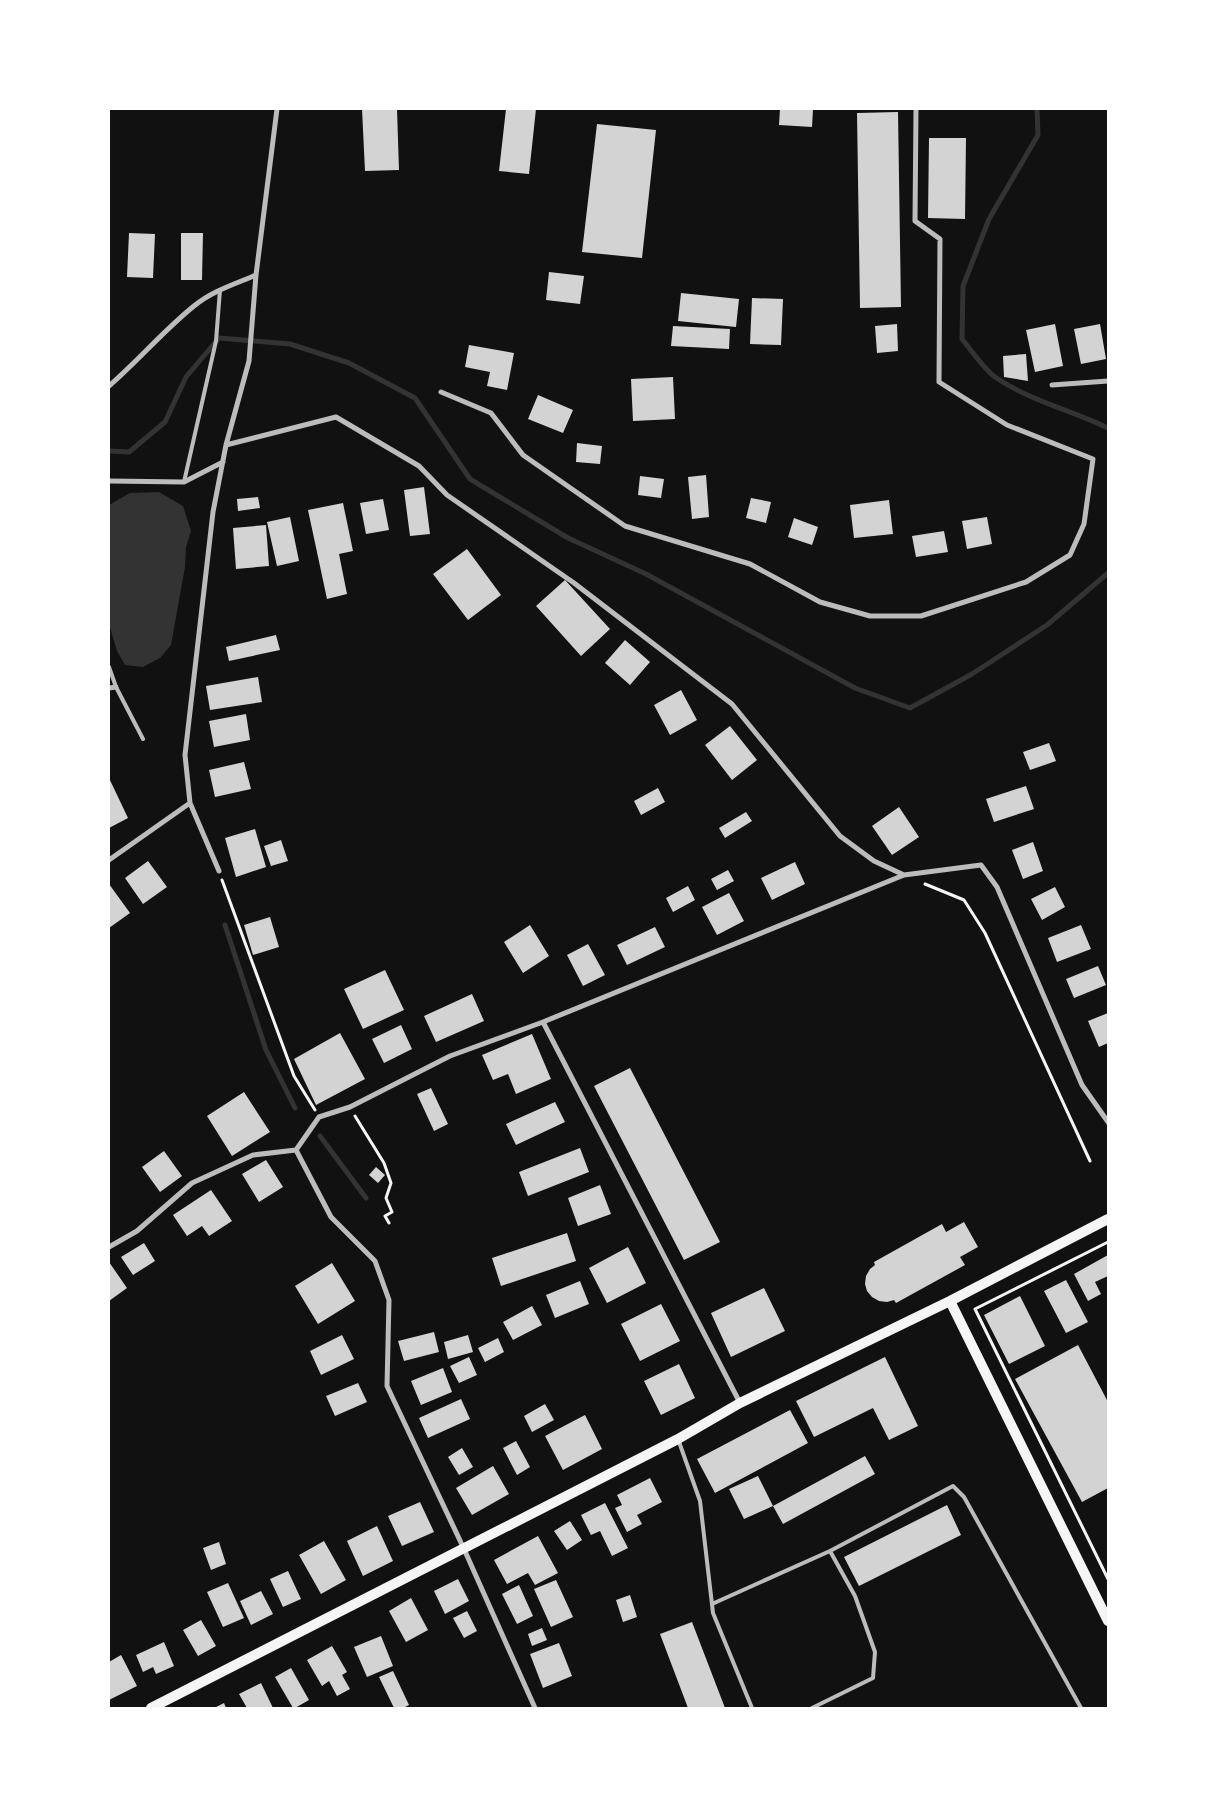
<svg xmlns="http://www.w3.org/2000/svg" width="1217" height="1817" viewBox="0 0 1217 1817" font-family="'Times New Roman',serif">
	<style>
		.water { fill: #333 }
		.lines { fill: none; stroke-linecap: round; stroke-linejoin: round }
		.stream { stroke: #333; stroke-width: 5 }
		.building { fill: #d3d3d3 }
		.path { stroke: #f5f5f5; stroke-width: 3 }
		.service { stroke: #bcbcbc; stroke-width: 4 }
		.minor { stroke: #bcbcbc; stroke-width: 5 }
		.secondary { stroke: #f5f5f5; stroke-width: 10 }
	</style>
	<rect width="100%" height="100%" fill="#111"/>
	<path class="water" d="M159 492 183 506 191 531 186 547 185 567 171 645 160 658 143 667 125 665 117 651 109 624V505L130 493Z"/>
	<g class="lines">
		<path class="stream" d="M1037 109 1038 135 989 219 963 286 962 339C971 350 984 369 995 377 1030 401 1071 410 1108 428
			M109 451 129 452 165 422 186 377 219 338 290 344 349 363 415 398 470 479 568 538 646 574 855 688 910 708 972 674 1047 625 1108 573
			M225 925 266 1050 295 1108
			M320 1136 366 1198"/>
	</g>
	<path class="building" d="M362 109H397L399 170 365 171Z
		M506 109H536L529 174 499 171Z
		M780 109H813L812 127 779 125Z
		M898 112 901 307 860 308 857 113Z
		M597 124 656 130 642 258 582 252Z
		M929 138H966L965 219 928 218Z
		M129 233 155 234 153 278 127 277Z
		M181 233H203L202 280H181Z
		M549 272 584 276 580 304 546 300Z
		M681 293 739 299 736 327 678 321Z
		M752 298 783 299 781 345 750 344Z
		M897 324 898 351 877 353 875 326Z
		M1055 324 1063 366 1035 372 1026 330Z
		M1100 324 1106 359 1081 364 1074 329Z
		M673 326 730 329 729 349 671 346Z
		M469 345 514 353 507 390 487 386 490 372 465 367Z
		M1026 354 1028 381 1004 377 1003 356Z
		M673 377 675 419 633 421 631 379Z
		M538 395 573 410 563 433 528 419Z
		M577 443 602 446 600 464 576 462Z
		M706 475 709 517 692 519 688 477Z
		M640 476 664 479 661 498 638 495Z
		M424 487 430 534 410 536 404 490Z
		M258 497 260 508 238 511 237 499Z
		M751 498 771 502 766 523 746 518Z
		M383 499 389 530 366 534 360 503Z
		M889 500 893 534 854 538 850 505Z
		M343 503 353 551 339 554 347 594 327 599 308 510Z
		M290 517 299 561 277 566 267 522Z
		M987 517 992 544 967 549 962 521Z
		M794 518 818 527 812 545 788 537Z
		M266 525 269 566 236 569 233 528Z
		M944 531 948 552 916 557 912 536Z
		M467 549 501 595 468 620 433 574Z
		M565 580 610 629 581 656 536 606Z
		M276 635 280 650 229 661 226 647Z
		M625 640 650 662 630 685 605 663Z
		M258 677 262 702 210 710 206 686Z
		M681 690 697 720 670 735 654 705Z
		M246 714 250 740 214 747 209 721Z
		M730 726 757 760 732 780 705 745Z
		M1049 743 1056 761 1030 770 1023 752Z
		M244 762 251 789 215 797 209 770Z
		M109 778 128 818 109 828Z
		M1026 786 1034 809 994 822 986 799Z
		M658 788 665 802 641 815 634 801Z
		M899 807 919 837 892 855 872 826Z
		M746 812 752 821 725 838 719 828Z
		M255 829 266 867 236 877 225 838Z
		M281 840 288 861 271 866 264 846Z
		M1033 842 1043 871 1023 879 1012 850Z
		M148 861 167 887 143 904 125 878Z
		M795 862 805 884 772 900 761 878Z
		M728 870 734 881 717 890 711 879Z
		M109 884 130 913 109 928Z
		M688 886 695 900 673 912 666 898Z
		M1055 887 1065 907 1042 920 1031 899Z
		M729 893 744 921 717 935 702 907Z
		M270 917 279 947 253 955 244 925Z
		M530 925 549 956 523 973 504 942Z
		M1081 925 1091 949 1057 962 1048 938Z
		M655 927 665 947 627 965 617 945Z
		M588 944 605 975 583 986 567 955Z
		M1098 966 1106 985 1074 998 1066 979Z
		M385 970 404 1010 363 1029 344 989Z
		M472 994 484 1021 436 1042 424 1016Z
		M1108 1013V1043L1099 1047 1088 1021Z
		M401 1025 412 1049 384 1063 372 1039Z
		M340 1033 365 1079 316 1105 294 1059Z
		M532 1034 551 1079 516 1094 508 1074 493 1080 482 1055Z
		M630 1068 720 1242 684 1260 594 1086Z
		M431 1088 448 1124 434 1131 417 1094Z
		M244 1092 270 1132 232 1156 207 1116Z
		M555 1102 565 1122 516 1145 506 1124Z
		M580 1148 589 1172 528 1196 519 1172Z
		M164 1151 182 1176 160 1192 142 1167Z
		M266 1160 283 1187 259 1202 242 1174Z
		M376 1167 385 1175 378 1183 369 1175Z
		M600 1185 611 1214 578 1226 568 1198Z
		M211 1190 232 1221 209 1236 202 1226 187 1236 173 1215Z
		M964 1222 978 1247 960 1257 965 1265 896 1303 894 1300 887 1302 879 1301 872 1297 867 1291 865 1284 866 1276 870 1269 875 1265 874 1262 942 1224 946 1232Z
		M567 1233 576 1261 501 1286 492 1258Z
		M144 1243 155 1261 133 1275 121 1257Z
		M628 1247 646 1283 607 1303 589 1268Z
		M1108 1255V1276L1095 1282 1101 1294 1088 1301 1074 1274Z
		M109 1262 127 1288 109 1301Z
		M332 1263 355 1301 318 1324 295 1286Z
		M1066 1280 1088 1322 1066 1333 1044 1291Z
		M580 1281 589 1304 555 1318 546 1295Z
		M764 1288 785 1331 731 1357 711 1313Z
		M1020 1296 1045 1346 1009 1364 984 1315Z
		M661 1304 680 1341 640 1361 621 1324Z
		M532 1306 542 1325 513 1340 503 1322Z
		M434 1332 439 1352 404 1361 398 1341Z
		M342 1335 354 1359 321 1375 310 1351Z
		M468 1335 473 1352 448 1359 444 1342Z
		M498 1338 504 1352 485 1362 478 1348Z
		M1078 1345 1108 1402V1488L1082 1502 1015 1379Z
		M469 1357 477 1375 459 1383 450 1366Z
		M885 1357 918 1426 889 1440 873 1408 814 1437 796 1401Z
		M679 1364 695 1398 661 1415 644 1381Z
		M443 1368 452 1392 421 1405 411 1381Z
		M358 1383 367 1402 335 1416 326 1396Z
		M461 1399 470 1419 428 1438 419 1418Z
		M545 1404 554 1420 532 1432 524 1416Z
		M790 1410 808 1443 715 1493 697 1459Z
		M585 1415 602 1449 563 1470 545 1436Z
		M516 1441 530 1467 517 1475 503 1448Z
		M462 1448 473 1467 459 1475 448 1457Z
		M865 1456 875 1474 783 1524 773 1506Z
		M493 1466 509 1494 472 1515 456 1488Z
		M758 1476 773 1506 744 1519 729 1489Z
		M650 1478 662 1502 637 1515 642 1524 627 1532 615 1508 622 1505 617 1495Z
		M420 1502 434 1532 402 1546 388 1516Z
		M605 1503 628 1548 612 1556 600 1531 591 1535 581 1515Z
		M947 1505 961 1535 859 1586 844 1557Z
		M570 1521 582 1540 567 1550 554 1531Z
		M377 1526 393 1561 363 1576 347 1541Z
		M538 1536 558 1573 535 1585 528 1573 507 1584 494 1560Z
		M324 1541 346 1580 321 1594 299 1555Z
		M219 1542 226 1564 211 1570 203 1548Z
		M288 1571 301 1599 283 1607 270 1579Z
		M458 1579 469 1601 445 1614 434 1591Z
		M556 1580 573 1617 551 1627 534 1589Z
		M228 1583 244 1618 223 1627 207 1592Z
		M519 1585 533 1616 517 1624 502 1594Z
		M261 1591 273 1614 251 1625 240 1601Z
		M630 1595 637 1617 623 1622 616 1600Z
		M411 1598 428 1630 406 1642 389 1611Z
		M467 1611 477 1631 464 1638 453 1618Z
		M201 1620 216 1646 198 1656 183 1630Z
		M692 1622 725 1708H688L660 1634Z
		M542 1628 547 1640 532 1646 528 1634Z
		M381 1636 393 1666 367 1677 354 1647Z
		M164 1642 174 1666 156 1674 153 1667 143 1672 136 1655Z
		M559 1643 572 1676 543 1688 530 1654Z
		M332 1646 347 1672 342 1675 350 1689 337 1696 329 1681 322 1686 307 1660Z
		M121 1655 137 1686 109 1700V1662Z
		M291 1668 309 1700 295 1708H293L275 1677Z
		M393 1671 409 1705 403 1708H394L379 1677Z
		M261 1683 273 1708H247L239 1694Z
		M224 1703 226 1708H214Z"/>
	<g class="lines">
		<path class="path" d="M222 880 294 1076 315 1110
			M925 884 964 900 985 933 1090 1161
			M355 1116 384 1163 391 1183 386 1198 392 1212 385 1216 389 1223
			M1108 1242 975 1309 1108 1579"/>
		<path class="service" d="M184 482 216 341 220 290
			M109 667 116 687 143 739
			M678 1439 700 1501 713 1613 752 1708
			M830 1551 953 1486 964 1497 1081 1708
			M712 1604 830 1551 855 1596 875 1652 873 1678 812 1708"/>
		<path class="minor" d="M1052 385 1108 381
			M109 386C138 361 164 330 194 306 212 291 235 284 256 275
			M441 392 491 413 523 455 625 526 750 564 820 602 870 616H921L1026 582 1070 555 1084 524 1093 459 1007 425 939 382 940 239 915 221 916 109
			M226 445 336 417 419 466 447 495 574 583 732 704 840 836 874 861 904 875
			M109 481 184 482 223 462
			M109 688 116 687
			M109 860 190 803
			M219 871 190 803 185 755 213 512 226 445 249 361 256 275 277 109
			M543 1022 904 875 981 865 997 887 1082 1085 1108 1122
			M296 1150 319 1117 350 1107 450 1056 543 1022 740 1403
			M296 1150 331 1217 375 1261 389 1300 387 1386 464 1549 535 1708
			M109 1247 137 1231 192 1183 253 1155 296 1150"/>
		<path class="secondary" d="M950 1301 1108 1621
			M151 1708 678 1439 740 1403 950 1301 1108 1219"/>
	</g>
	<rect width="1217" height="1817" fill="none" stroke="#ffffff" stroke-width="220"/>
</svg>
